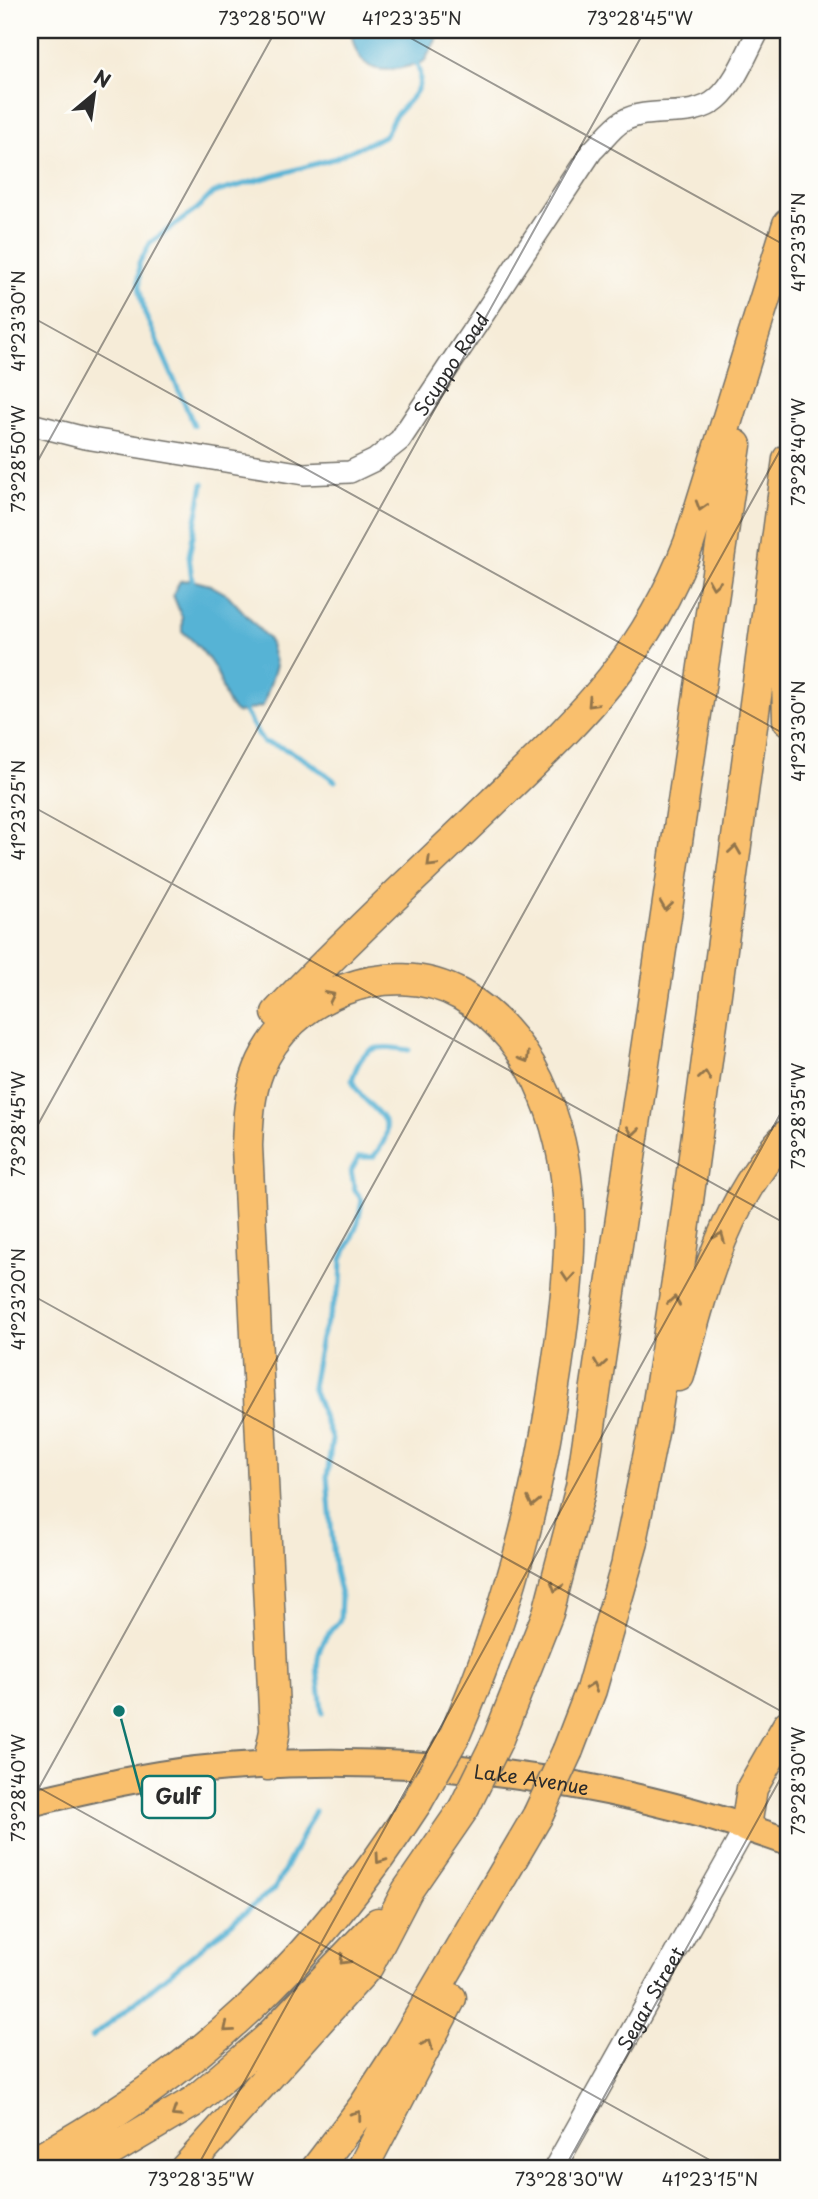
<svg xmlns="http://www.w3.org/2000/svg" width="818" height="2199" viewBox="0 0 818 2199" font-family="'Playpen Sans',sans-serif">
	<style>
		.water { fill: #57b3d5; stroke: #416f80; stroke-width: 2 }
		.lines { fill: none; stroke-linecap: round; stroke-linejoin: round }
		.stream { stroke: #57b3d5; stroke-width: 5 }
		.minor-casing { stroke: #726f68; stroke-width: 24 }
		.major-casing { stroke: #726f68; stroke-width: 30 }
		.highway-casing { stroke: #726f68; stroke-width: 33 }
		.minor { stroke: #fff; stroke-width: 21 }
		.major { stroke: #f9bf6d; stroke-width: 26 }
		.highway { stroke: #f9bf6d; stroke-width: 30 }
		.highway-bridge-casing { stroke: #726f68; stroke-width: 33; stroke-linecap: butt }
		.highway-bridge { stroke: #f9bf6d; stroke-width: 30 }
		.oneway { stroke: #92754c }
		.ticks { fill: none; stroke: #2b2b2b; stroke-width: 2; stroke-opacity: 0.45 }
		.labels { text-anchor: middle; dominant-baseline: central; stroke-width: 7; stroke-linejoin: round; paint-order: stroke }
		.street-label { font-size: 19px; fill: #2b2b2b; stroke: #fdfcf7 }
		.leader { fill: none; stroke: #0f766e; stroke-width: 2.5 }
		.callout-dot { fill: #0f766e; stroke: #fdfcf7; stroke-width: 2.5 }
		.callout { fill: #fdfcf7; stroke: #0f766e; stroke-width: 2.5 }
		.callout-label { font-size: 21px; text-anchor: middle; font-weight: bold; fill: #2b2b2b }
		.neatline { fill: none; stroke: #2b2b2b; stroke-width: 2.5 }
		.ticks-label { font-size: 18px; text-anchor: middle; fill: #2b2b2b }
	</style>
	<rect width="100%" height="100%" fill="#fdfcf7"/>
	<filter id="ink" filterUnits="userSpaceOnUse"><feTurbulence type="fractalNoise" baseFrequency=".0143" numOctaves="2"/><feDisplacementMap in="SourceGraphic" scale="14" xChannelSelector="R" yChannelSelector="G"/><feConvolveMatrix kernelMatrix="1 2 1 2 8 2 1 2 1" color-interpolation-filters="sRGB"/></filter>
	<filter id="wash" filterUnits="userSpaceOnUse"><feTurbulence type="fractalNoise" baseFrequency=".00686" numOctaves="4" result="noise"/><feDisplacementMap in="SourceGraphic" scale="28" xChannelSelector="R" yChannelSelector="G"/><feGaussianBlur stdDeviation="1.57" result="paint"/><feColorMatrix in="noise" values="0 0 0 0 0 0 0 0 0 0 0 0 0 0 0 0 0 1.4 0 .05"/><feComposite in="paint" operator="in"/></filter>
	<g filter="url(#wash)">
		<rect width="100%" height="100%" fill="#f6ecd8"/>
		<path class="water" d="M351 30H435L436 40 424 62C385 74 357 78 351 30Z
			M191 580 210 585 228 595 269 640 276 666 263 706 237 713C223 704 223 683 215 669 206 654 195 642 182 631V617L173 595 180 581Z"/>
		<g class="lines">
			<path class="stream" d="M194 425 145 314 139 287V263L151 242 197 209 213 193 336 158C348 150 378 141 385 135 389 130 391 121 395 116 411 97 429 88 415 60
				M193 587 189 556 203 484
				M242 707 263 742C292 748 312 764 335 781
				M322 1713C319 1670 307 1653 340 1620L341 1596 335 1571 327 1477 332 1439 312 1387 321 1338 341 1284 342 1259 358 1223 362 1200 355 1190 351 1171 359 1157H373C408 1116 366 1114 352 1080 363 1044 375 1045 409 1050
				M92 2037 275 1888 315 1811"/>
		</g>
	</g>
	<g filter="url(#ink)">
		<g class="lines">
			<defs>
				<g id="minor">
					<path id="s1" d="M30 424 85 438 304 474 350 472 375 460 400 440 592 151C602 142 612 127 623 121 651 105 692 121 717 99 736 83 747 52 759 30"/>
					<path id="s2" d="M554 2169 746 1827"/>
				</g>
				<g id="major">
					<path id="s3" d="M30 1803C85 1790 140 1776 196 1770 394 1749 602 1775 788 1842"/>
				</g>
				<path id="highway" d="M788 595 786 634 788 720
					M277 1013C346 940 421 872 493 802 580 718 644 660 689 543L788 224
					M679 1376C703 1288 723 1202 788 1134
					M627 1561 654 1428 679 1268 788 459
					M498 1739 548 1613 581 1487 736 445
					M568 1750 591 1690 633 1542
					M268 1765 275 1731 247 1146C248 1120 249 1094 259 1069 288 995 390 955 461 995 500 1017 529 1055 545 1096 581 1182 570 1277 557 1366 538 1500 508 1613 454 1737
					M746 1827 752 1788 788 1725
					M30 2164C200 2071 312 1965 417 1802
					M80 2169 193 2102 266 2040 378 1923
					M185 2169 368 1966 407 1891 464 1808
					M316 2169 364 2106 400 2050 538 1815
					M362 2169 451 1998"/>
			</defs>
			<use href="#minor" class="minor-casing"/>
			<use href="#major" class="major-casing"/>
			<use href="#highway" class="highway-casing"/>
			<use href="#minor" class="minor"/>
			<use href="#major" class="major"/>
			<use href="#highway" class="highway"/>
			<defs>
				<path id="highway-bridge" d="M417 1802 454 1737
					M464 1808 498 1739
					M538 1815 568 1750"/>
			</defs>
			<use href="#highway-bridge" class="highway-bridge-casing"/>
			<use href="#highway-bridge" class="highway-bridge"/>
		</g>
		<defs><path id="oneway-chevron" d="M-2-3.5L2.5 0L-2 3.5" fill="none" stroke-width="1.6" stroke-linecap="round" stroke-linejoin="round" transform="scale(1.75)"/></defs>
		<g class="oneway">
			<use href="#oneway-chevron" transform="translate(701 506) rotate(107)"/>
			<use href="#oneway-chevron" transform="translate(714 584) rotate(99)"/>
			<use href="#oneway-chevron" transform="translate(592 703) rotate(133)"/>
			<use href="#oneway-chevron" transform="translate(735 850) rotate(-82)"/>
			<use href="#oneway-chevron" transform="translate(431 863) rotate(136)"/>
			<use href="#oneway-chevron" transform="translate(666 906) rotate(98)"/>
			<use href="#oneway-chevron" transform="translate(330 996) rotate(-26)"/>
			<use href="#oneway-chevron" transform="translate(525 1058) rotate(58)"/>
			<use href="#oneway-chevron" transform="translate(705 1076) rotate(-82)"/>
			<use href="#oneway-chevron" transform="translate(633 1131) rotate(98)"/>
			<use href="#oneway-chevron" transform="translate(720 1237) rotate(-68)"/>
			<use href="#oneway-chevron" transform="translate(568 1277) rotate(94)"/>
			<use href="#oneway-chevron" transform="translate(674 1301) rotate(-82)"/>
			<use href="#oneway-chevron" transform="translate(600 1364) rotate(98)"/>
			<use href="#oneway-chevron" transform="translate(533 1502) rotate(102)"/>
			<use href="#oneway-chevron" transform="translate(556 1587) rotate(107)"/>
			<use href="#oneway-chevron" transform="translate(592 1687) rotate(-71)"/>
			<use href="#oneway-chevron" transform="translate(380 1859) rotate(125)"/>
			<use href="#oneway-chevron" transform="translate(344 1960) rotate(133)"/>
			<use href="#oneway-chevron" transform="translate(228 2028) rotate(140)"/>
			<use href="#oneway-chevron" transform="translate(428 2044) rotate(-64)"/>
			<use href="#oneway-chevron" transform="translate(176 2113) rotate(147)"/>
			<use href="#oneway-chevron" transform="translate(357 2115) rotate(-53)"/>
		</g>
	</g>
	<path class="ticks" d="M396 30 788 247M30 316 788 736M30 475 276 30M30 805 788 1225M30 1139 645 30M30 1294 788 1715M30 1783 726 2169M30 1804 788 436M196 2169 788 1100M564 2169 788 1765"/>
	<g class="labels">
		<g class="street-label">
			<text stroke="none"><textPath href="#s1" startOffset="476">Scuppo Road</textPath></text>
			<text stroke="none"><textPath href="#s3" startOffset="506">Lake Avenue</textPath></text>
			<text stroke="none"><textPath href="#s2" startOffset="196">Segar Street</textPath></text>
		</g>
	</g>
	<path class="leader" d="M119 1711L142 1797"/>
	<circle class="callout-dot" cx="119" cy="1711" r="7"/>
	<rect class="callout" x="142" y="1776" width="73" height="42" rx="7"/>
	<g class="callout-label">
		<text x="178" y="1804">Gulf</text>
	</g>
	<rect width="818" height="2199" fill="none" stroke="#fdfcf7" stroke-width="77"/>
	<g transform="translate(94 94) rotate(29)" stroke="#fdfcf7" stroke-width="5" paint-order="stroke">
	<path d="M0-5L12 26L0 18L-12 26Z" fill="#2b2b2b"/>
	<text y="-10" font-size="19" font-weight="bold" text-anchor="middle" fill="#2b2b2b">N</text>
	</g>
	<rect x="38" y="38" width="742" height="2122" class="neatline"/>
	<g class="ticks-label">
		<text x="272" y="25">73°28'50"W</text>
		<text x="412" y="25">41°23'35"N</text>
		<text x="640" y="25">73°28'45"W</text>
		<text transform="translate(799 242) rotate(-90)" y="6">41°23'35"N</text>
		<text transform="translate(19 321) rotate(-90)" y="6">41°23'30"N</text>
		<text transform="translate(799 452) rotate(-90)" y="6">73°28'40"W</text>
		<text transform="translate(19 459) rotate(-90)" y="6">73°28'50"W</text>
		<text transform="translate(799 731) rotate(-90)" y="6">41°23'30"N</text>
		<text transform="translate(19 810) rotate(-90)" y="6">41°23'25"N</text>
		<text transform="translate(799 1116) rotate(-90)" y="6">73°28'35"W</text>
		<text transform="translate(19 1124) rotate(-90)" y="6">73°28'45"W</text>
		<text transform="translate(19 1299) rotate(-90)" y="6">41°23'20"N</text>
		<text transform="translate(799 1781) rotate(-90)" y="6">73°28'30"W</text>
		<text transform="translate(19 1788) rotate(-90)" y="6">73°28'40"W</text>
		<text x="201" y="2186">73°28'35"W</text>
		<text x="569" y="2186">73°28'30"W</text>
		<text x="710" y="2186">41°23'15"N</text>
	</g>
</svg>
